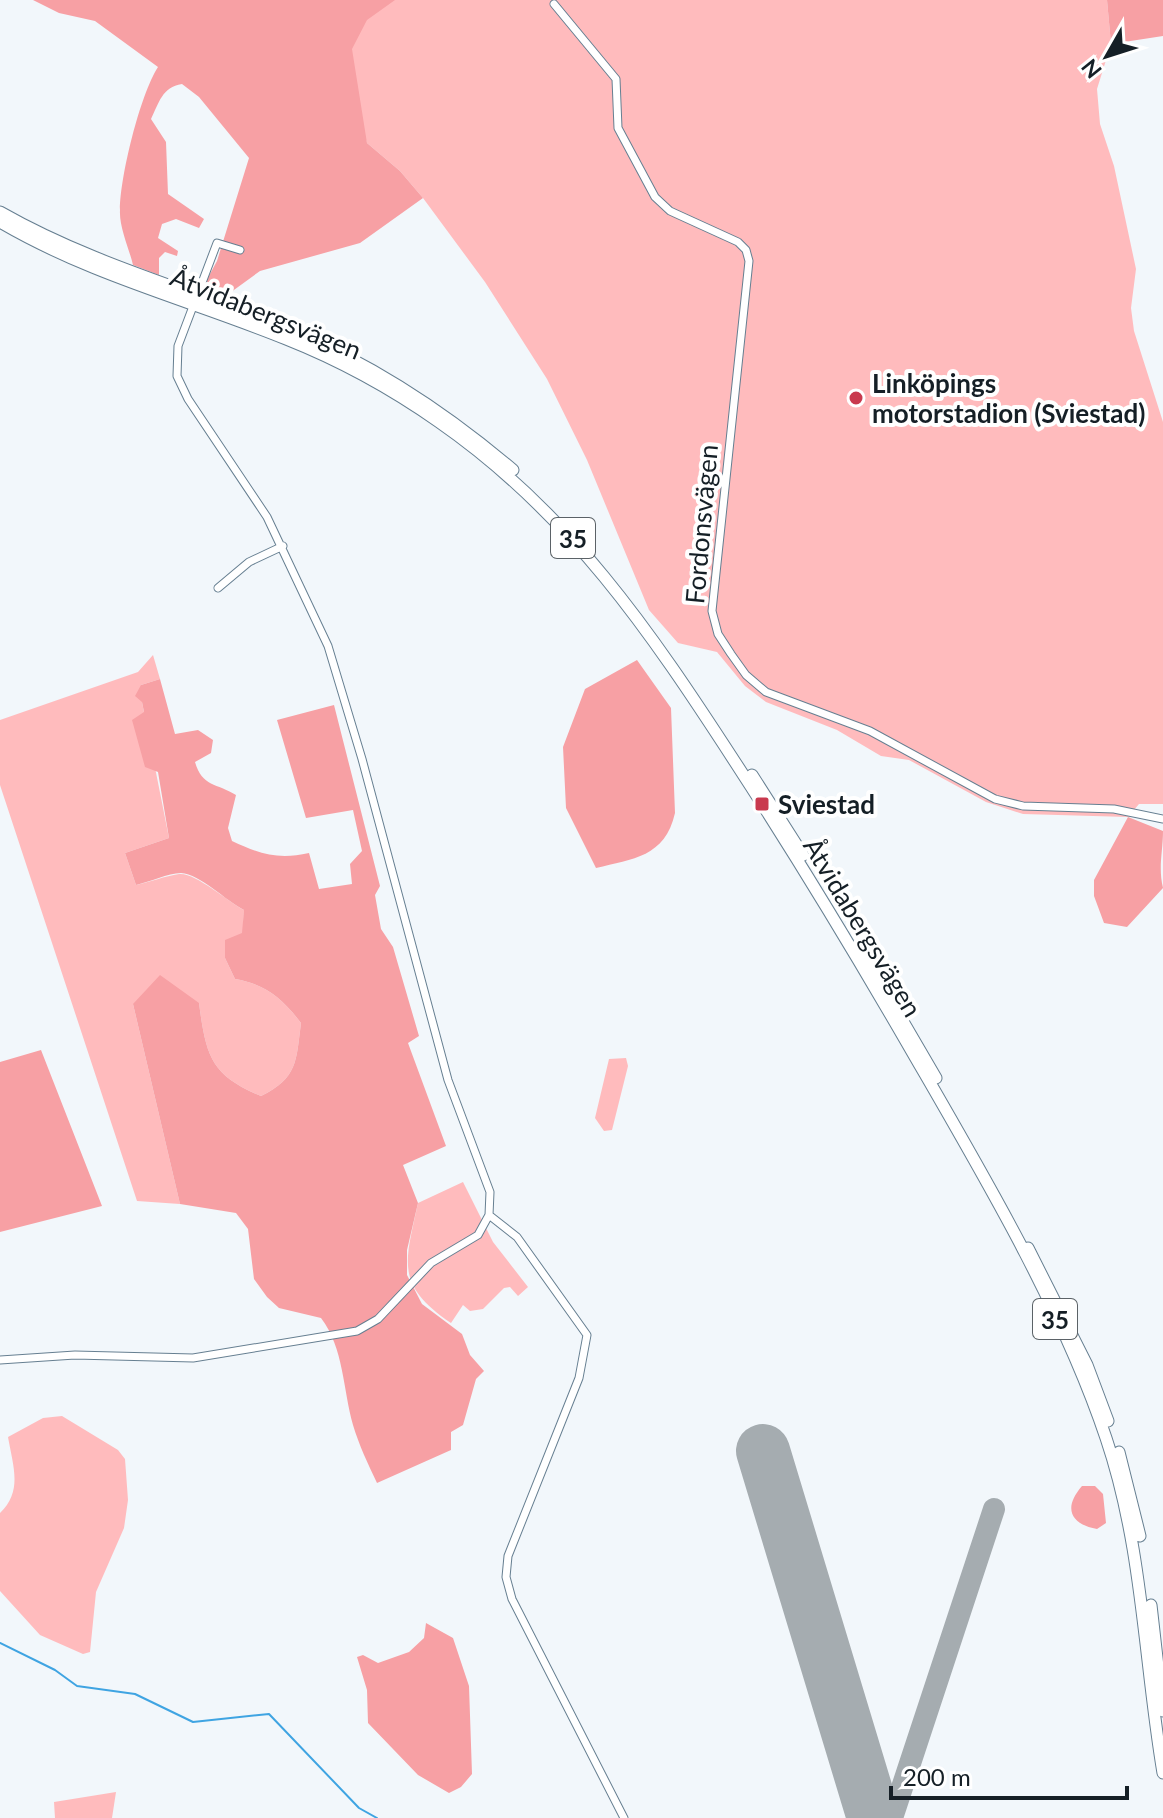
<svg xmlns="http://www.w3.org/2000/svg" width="1163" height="1818" viewBox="0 0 1163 1818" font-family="Lato,sans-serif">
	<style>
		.green { fill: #ffbbbd }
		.forest { fill: #f7a0a4 }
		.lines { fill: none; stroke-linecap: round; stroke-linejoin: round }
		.stream { stroke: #3fa4e2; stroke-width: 2 }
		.taxiway { stroke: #a5acb0; stroke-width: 22 }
		.runway { stroke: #a5acb0; stroke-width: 54 }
		.minor-casing { stroke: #667f91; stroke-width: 9 }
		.primary-casing { stroke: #667f91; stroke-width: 13 }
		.minor { stroke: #fff; stroke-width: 7 }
		.primary { stroke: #fff; stroke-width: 11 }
		.poi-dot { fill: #c9394e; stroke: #fff; stroke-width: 3 }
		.labels { text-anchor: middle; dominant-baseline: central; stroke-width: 8; stroke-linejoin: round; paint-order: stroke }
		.shield { fill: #fff; stroke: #5b6267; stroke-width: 2 }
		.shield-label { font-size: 24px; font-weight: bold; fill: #151f26 }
		.street-label { font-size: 26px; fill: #151f26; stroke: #fff }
		.poi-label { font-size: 26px; font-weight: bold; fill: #151f26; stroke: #fff; text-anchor: start }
	</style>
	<rect width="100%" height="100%" fill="#f2f7fb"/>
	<path class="green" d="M324 0H1107L1111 44 1097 89 1100 124 1114 166 1136 269 1131 308 1134 331 1163 422V804H1139L1128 817 1023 814 986 802 909 760 881 756 837 730 766 702 745 686 717 652 678 643 649 610 587 460 547 379 485 282 423 198 400 171 367 143Z
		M153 655 160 679 141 685 142 702 169 838 125 853 136 885C150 882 165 876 179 874 195 872 227 901 244 910L243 933 225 958 235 979C265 984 282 998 301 1023 296 1061 298 1078 261 1096 210 1075 206 1055 199 1003L133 1004 180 1204 137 1201 0 785V720L138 672Z
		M626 1058 628 1066 612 1130 604 1131 595 1118 609 1059Z
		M463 1182 493 1242 528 1287 518 1296 510 1287 504 1288 483 1309 470 1311 463 1305 451 1323C395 1285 405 1263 418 1203Z
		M62 1416 118 1450 125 1459 128 1500 124 1528 96 1592 90 1652 83 1654 40 1635 0 1591V1513C23 1491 13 1466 8 1437L43 1418Z
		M116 1792 112 1818H55L54 1802Z"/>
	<path class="forest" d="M33 0H395L367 20 352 49 367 143 400 171 423 198 360 243 260 271 227 295 204 285 217 261 249 158 199 97 182 84C162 87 159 103 151 119L166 142 168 194 204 219 199 228 176 219 162 224 158 238 178 251 177 256 165 252 159 258V275L133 265C129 248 119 227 120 210 120 177 140 95 158 67L95 21 59 13Z
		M1107 0H1163V36L1111 44Z
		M637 660 671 708 675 813C665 857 633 859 596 868L566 808 563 747 585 689Z
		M160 679 175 734 198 730 213 740 211 753 195 762C202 787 217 783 236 795L228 828 232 841C260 854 278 860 309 853L319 889 352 884 350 864 362 851 353 810 306 818 277 720 334 705 380 886 375 895 381 929 393 947 419 1036 408 1043 446 1146 403 1165 418 1203 407 1250V1275L422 1304 462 1334 470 1355 484 1371 476 1379 463 1425 451 1432V1450L377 1483C368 1464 359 1445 353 1425 343 1390 344 1348 321 1318L279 1308 267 1297 254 1279 248 1229 236 1213 180 1204 133 1004 160 975 199 1003C206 1055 210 1075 261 1096 298 1078 296 1061 301 1023 282 998 265 984 235 979L225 958V940L242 933 244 910C226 901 200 874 181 873 168 873 150 882 136 885L125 853 169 838 158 772 145 767 132 720 144 712 142 702 135 696 141 685Z
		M1128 817 1163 831C1163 852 1158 867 1163 888L1127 927 1104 923 1094 896V880Z
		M41 1050 102 1206 0 1232V1062Z
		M1082 1486H1095L1103 1494 1106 1523 1097 1529C1070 1524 1063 1508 1082 1486Z
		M426 1623 453 1638 469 1686 472 1774 461 1787 449 1793 418 1775 368 1723 367 1690 357 1657 363 1655 378 1663 409 1652 424 1638Z"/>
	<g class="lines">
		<path class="stream" d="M0 1643 55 1670 77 1686 135 1694 193 1722 269 1714 359 1808 377 1818"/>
		<path class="taxiway" d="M892 1818 994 1509"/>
		<path class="runway" d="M763 1451 874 1818"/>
		<defs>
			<path id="minor" d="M554 4 616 79 618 128 655 197 670 211 738 242 746 250 749 261 712 611 718 634 731 654 746 675 766 692 870 731 995 799 1023 806 1114 809 1163 819
				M218 588 249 562 283 546
				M489 1215 517 1237 587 1335 579 1378 508 1556 506 1577 512 1599 624 1818
				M0 1360 75 1355 193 1358 357 1331 378 1319 431 1263 478 1235 489 1215 490 1192 448 1080 362 759 328 646 267 517 188 399 177 376 178 346 217 243 240 250"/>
			<path id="primary" d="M0 212C93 265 194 291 292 331 374 365 446 413 513 470
				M0 222C90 275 190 300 286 339 339 360 392 389 439 422 570 513 650 631 735 762 795 854 852 948 907 1043 978 1166 1061 1304 1106 1438 1143 1547 1144 1661 1163 1773
				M752 775 803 855
				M866 958 936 1078
				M1028 1248 1087 1365 1108 1421
				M1119 1452 1140 1536
				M1151 1605 1163 1711"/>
		</defs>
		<use href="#minor" class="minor-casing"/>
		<use href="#primary" class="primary-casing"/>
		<use href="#minor" class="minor"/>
		<use href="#primary" class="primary"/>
	</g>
	<g class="poi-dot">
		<circle cx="856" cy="398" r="8"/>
		<rect x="754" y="796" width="16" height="16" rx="4"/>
	</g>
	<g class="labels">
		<g class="shield">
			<rect x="551" y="518" width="44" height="40" rx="6"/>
			<rect x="1033" y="1299" width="44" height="40" rx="6"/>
		</g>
		<g class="shield-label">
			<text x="573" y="538">35</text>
			<text x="1055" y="1319">35</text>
		</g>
		<g class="street-label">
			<text transform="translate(266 313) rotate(22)">Åtvidabergsvägen</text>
			<text transform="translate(701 524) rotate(-85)">Fordonsvägen</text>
			<text transform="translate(863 927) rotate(59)">Åtvidabergsvägen</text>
		</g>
		<g class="poi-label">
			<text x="872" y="383">Linköpings<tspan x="872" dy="30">motorstadion (Sviestad)</tspan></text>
			<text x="778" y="804">Sviestad</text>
		</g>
	</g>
	<g transform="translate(1107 56) rotate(231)" stroke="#ffffff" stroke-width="6" paint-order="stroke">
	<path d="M0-6L14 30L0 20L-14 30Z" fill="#151f26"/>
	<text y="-12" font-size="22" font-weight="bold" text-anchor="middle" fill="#151f26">N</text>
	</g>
	<path d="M891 1786v12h236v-12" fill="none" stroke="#151f26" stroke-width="4"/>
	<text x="903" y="1786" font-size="24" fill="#151f26" stroke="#ffffff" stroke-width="6" paint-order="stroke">200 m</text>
</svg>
